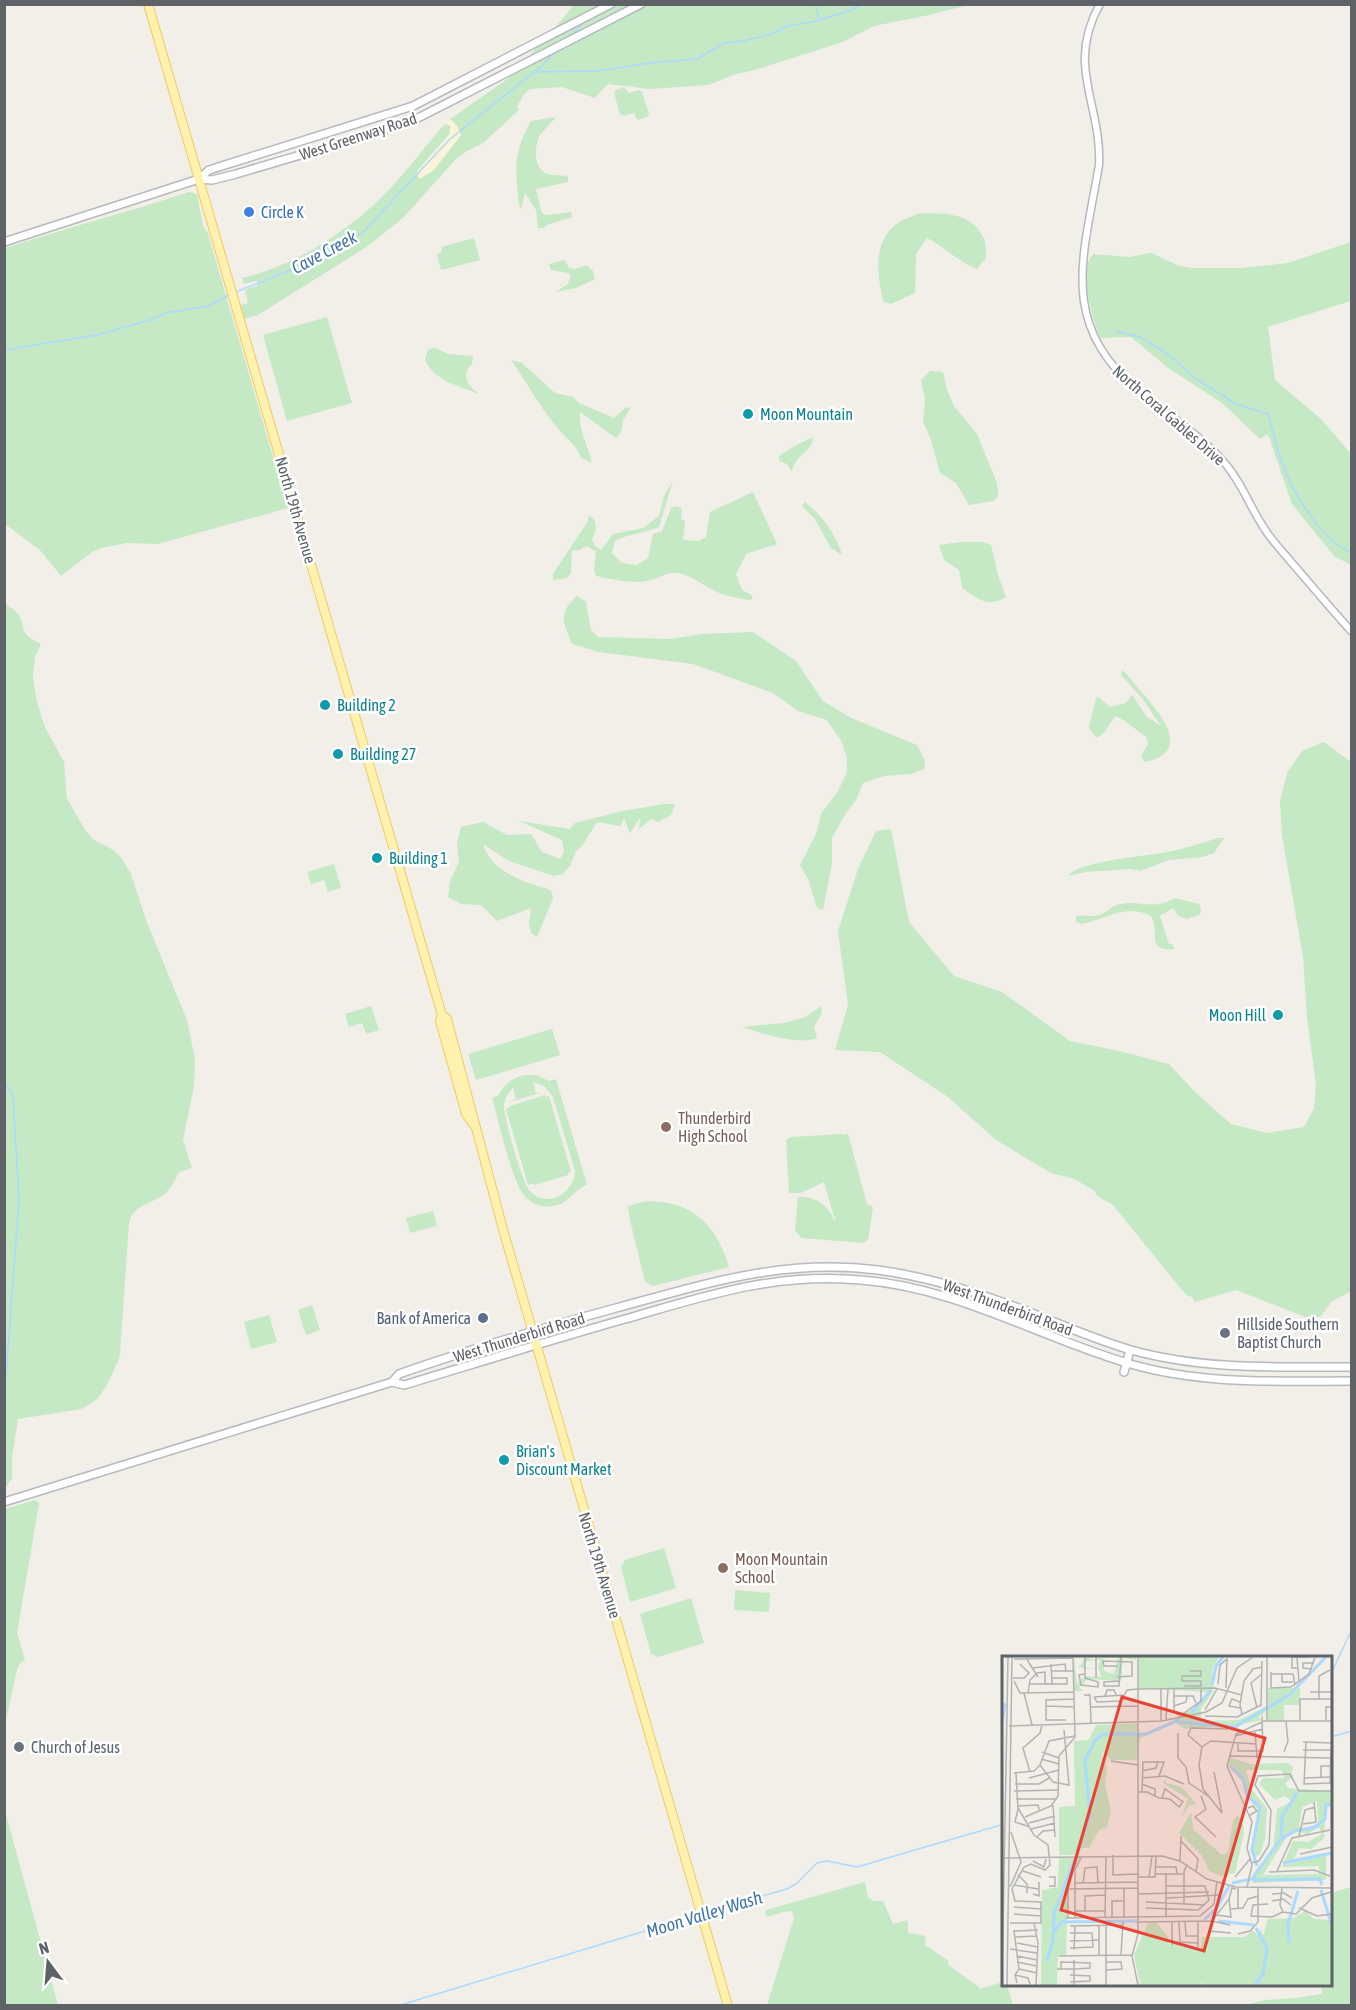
<svg xmlns="http://www.w3.org/2000/svg" width="1356" height="2010" viewBox="0 0 1356 2010" font-family="'Asap Condensed',sans-serif">
	<style>
		.green { fill: #c5e8c5; fill-rule: evenodd }
		.sand { fill: #fbf3d9 }
		.lines { fill: none; stroke-linecap: round; stroke-linejoin: round }
		.stream { stroke: #aadaff; stroke-width: 1.5 }
		.tertiary-casing { stroke: #b5b8bc; stroke-width: 9 }
		.secondary-casing { stroke: #b6babf; stroke-width: 10 }
		.primary-casing { stroke: #f2c960; stroke-width: 10 }
		.tertiary { stroke: #fff; stroke-width: 6 }
		.secondary { stroke: #fff; stroke-width: 7 }
		.primary { stroke: #fff2af; stroke-width: 8 }
		.shop-dot { fill: #3f7fe0; stroke: #fff; stroke-width: 2 }
		.culture-dot { fill: #0f9aa8; stroke: #fff; stroke-width: 2 }
		.education-dot { fill: #8d6e63; stroke: #fff; stroke-width: 2 }
		.service-dot { fill: #5c6f8a; stroke: #fff; stroke-width: 2 }
		.worship-dot { fill: #6b7280; stroke: #fff; stroke-width: 2 }
		.labels { text-anchor: middle; dominant-baseline: central; stroke-width: 5; stroke-linejoin: round; paint-order: stroke }
		.street-label { font-size: 16px; fill: #5f6368; stroke: #fff }
		.shop-label { font-size: 16px; fill: #366cbe; stroke: #fff; text-anchor: start }
		.culture-label { font-size: 16px; fill: #0d838f; stroke: #fff; text-anchor: start }
		.education-label { font-size: 16px; fill: #785e54; stroke: #fff; text-anchor: start }
		.service-label { font-size: 16px; fill: #4e5e75; stroke: #fff; text-anchor: end }
		.worship-label { font-size: 16px; fill: #5b616d; stroke: #fff; text-anchor: start }
		.water-label { font-size: 18px; font-style: italic; fill: #4174aa; stroke: #fff }
		.inset-river { fill: none; stroke: #aadaff; stroke-width: 3 }
		.inset-road { fill: none; stroke: #b3b3b1; stroke-width: 1.5 }
		.view { fill: #ea4335; fill-opacity: 0.15; stroke: #ea4335; stroke-width: 3 }
		.inset-edge { fill: none; stroke: #5f6368; stroke-width: 3 }
	</style>
	<rect width="100%" height="100%" fill="#f1efe8"/>
	<path class="green" d="M748 4 968 5 929 15 874 26 843 42 758 69 733 75 708 85 650 89 608 84 595 98 562 87 530 89 524 94 517 106 519 110 483 143 467 151 456 159 404 217 368 246 258 315 241 320 237 306 248 303 245 290 258 285 257 281 244 284 242 278C295 266 345 233 384 195 406 173 424 147 445 124L451 125 449 135 428 158 433 171 461 135 457 126 450 119 509 78 566 15 573 5Z
		M624 87 629 93 639 90 642 92 649 114 647 117 638 120 636 118 634 113 624 116 620 114 614 93 616 90Z
		M556 117C552 123 545 128 541 134 534 144 533 166 545 173 551 176 561 175 568 176V182L536 189 542 213 545 215 571 212 572 217 547 225 543 228H538L536 210 525 193 521 210 519 204C515 169 513 153 531 121Z
		M189 192 197 194 203 226 208 234 288 508 158 544 127 543 101 548 92 552 61 576 40 550 5 524V248C66 228 128 212 189 192Z
		M919 213C944 214 972 211 984 239 986 244 986 252 986 258L977 269C959 262 944 247 927 238L916 254 915 293 891 304 883 301C878 276 872 246 894 226 900 220 911 217 919 213Z
		M474 238 480 260 441 270 437 255 442 251 441 247Z
		M1351 242V301L1268 327 1275 380 1322 420 1351 454V565L1334 556 1292 504 1268 434 1260 439 1222 403 1168 368 1131 337 1101 338C1092 321 1078 269 1093 254L1129 257 1151 253 1180 266 1193 268H1241L1288 263Z
		M565 260 569 268 575 269 587 265 593 271 595 279 576 288 555 292 568 284 571 276 568 273 551 270 549 264Z
		M327 317 352 403 287 421 263 335Z
		M436 348 448 354 473 356 472 364C460 376 468 385 479 394 457 385 436 382 425 360L428 349Z
		M511 360 522 363 555 393 573 397 579 403 614 418 625 408 631 407 623 420 621 432 616 438 580 412C578 430 588 445 592 463L580 457C578 447 570 442 563 434 542 412 529 385 511 360Z
		M930 371 943 372 947 390 954 406 977 434 997 483 998 496 993 501 969 505 956 483 940 473 931 440 923 421 925 400 921 380Z
		M813 437C813 452 794 455 792 472L787 464 779 461V456C790 448 801 443 813 437Z
		M673 481 659 527C646 533 626 534 615 541L612 553 622 563 637 565 648 558 653 534 662 531 671 508 675 506 682 508 681 519 685 521 683 540 699 541 706 537 710 512 753 492 777 544 746 554 736 574 742 590 753 596 751 600C736 598 724 596 711 589 699 583 691 575 678 573 667 571 658 579 647 581 630 584 613 579 596 576L594 570 596 551 586 546 580 550 572 551 571 573 567 578 553 580V574L588 521 589 515 595 521 596 530 592 539 595 546 601 550 613 534 643 528 659 516 664 496Z
		M805 502C822 516 836 533 842 555L831 548 815 519 802 506Z
		M960 542H984L991 545 998 575 1006 597C987 608 978 599 962 588L959 570 944 560 939 545Z
		M577 596 586 602 591 630 598 637 671 639 702 634 753 632 796 661 823 701 851 718 917 745 925 761 924 769 910 774 884 776 863 783 856 800 846 813 832 838V863L823 910 817 908 808 879 800 865 817 832 821 814 838 791 847 772V757L841 741 827 720 798 711 773 693 693 664 599 652 572 644C563 622 558 613 577 596Z
		M5 603C8 606 14 609 17 613 29 627 15 632 41 644L35 657 33 675 36 698 44 725 64 762 67 798 85 830 94 840 110 848 121 857 131 874 146 920 187 1020 195 1059 194 1086 183 1140 192 1168 179 1172C175 1181 170 1190 162 1196 149 1204 133 1206 129 1223L120 1353 119 1359 106 1387 98 1398 89 1405 81 1409 18 1419 12 1458V1478L5 1489Z
		M1122 670C1129 675 1133 682 1138 688 1157 709 1196 752 1145 762L1141 756 1148 744 1146 737C1135 730 1127 720 1115 716L1104 733 1097 738 1090 730 1089 725 1097 696 1110 707 1126 703 1132 695 1147 717 1161 726 1142 698 1121 675Z
		M1324 742 1351 762 1352 1291 1332 1301 1321 1316 1311 1319 1236 1290 1195 1302 1192 1297 1186 1295 1112 1204 1097 1196 1095 1191 1074 1179 1051 1173 996 1140 948 1097 880 1052 835 1050 848 1005 838 931 858 869 876 831 891 829 909 922 954 976 1002 992 1070 1041 1119 1051 1169 1064 1196 1093 1231 1124 1267 1133 1304 1127 1314 1108 1316 1085 1307 1017 1303 957 1282 835 1280 801 1287 773 1302 751Z
		M665 804H675L671 815 658 822 651 819 639 829 640 818 630 833 624 819 620 826 597 822 582 846 576 851 570 866 563 874 554 876 509 861 483 844C492 873 524 882 551 890L553 898 537 937 531 933 529 923 531 908 497 921 481 905 461 904 448 897 450 881 459 862 457 844 461 827 483 822 507 835 531 834 542 852 560 859 564 852 562 840 519 821 569 829 575 823 622 811Z
		M1217 838H1224L1214 853 1203 857 1169 860 1140 871 1130 869 1086 872 1067 876C1082 862 1128 858 1148 855 1172 852 1195 846 1217 838Z
		M334 864 341 888 328 892 324 880 311 884 307 872Z
		M1175 898 1199 904 1201 910 1199 915 1187 919 1178 916 1173 908 1160 916 1169 944H1172L1175 948C1169 951 1163 949 1157 946 1152 935 1158 929 1151 916 1127 903 1106 919 1082 924L1076 922V916C1084 915 1092 917 1100 915 1107 913 1112 905 1120 904 1142 900 1152 911 1175 898Z
		M371 1006 379 1030 366 1034 362 1023 349 1027 345 1014Z
		M822 1006 821 1015 814 1027 817 1038C797 1046 761 1032 741 1027L784 1023 805 1017Z
		M552 1029 560 1055 476 1080 468 1054Z
		M526 1075H536L549 1081 556 1079 587 1185C574 1189 569 1204 553 1206 542 1208 531 1204 524 1195 512 1182 498 1118 492 1098L499 1095C504 1084 513 1077 526 1075ZM533 1082 544 1086 553 1097 575 1171C574 1194 546 1210 529 1190 522 1182 503 1115 504 1105 505 1098 508 1093 513 1088L516 1099 506 1103 543 1092 536 1093Z
		M545 1095 546 1097 549 1096 571 1172 568 1173V1175L534 1185 533 1183 528 1185 506 1109 510 1107V1106Z
		M842 1134 843 1135 848 1134 867 1204 873 1207 868 1240 863 1243 801 1238 795 1230 798 1197C814 1195 828 1205 834 1220L836 1217H834L824 1182 801 1193H789L786 1140 791 1137Z
		M642 1202C689 1198 716 1223 729 1267L653 1286 645 1282 630 1220 628 1206Z
		M433 1211 437 1226 410 1233 406 1218Z
		M312 1305 320 1330 306 1335 298 1310Z
		M269 1315 277 1342 251 1349 244 1322Z
		M35 1500 39 1503 38 1510 17 1633 25 1660 20 1663 17 1670 5 1724V1509Z
		M664 1548 676 1588 630 1602 621 1567 625 1560Z
		M735 1590 770 1593 769 1612 734 1610Z
		M691 1598 704 1643 658 1657 651 1654 640 1614Z
		M5 1811 58 2005H5Z
		M865 1882 868 1897 873 1901H883L893 1924 908 1920V1933L926 1936 925 1945 949 1961 947 1964 979 1987V1989L1003 1982 1004 1984 1007 1985 1013 2005H767L794 1918 792 1911 783 1912 767 1917 765 1913 766 1910Z
		M1351 1887V2005H1245L1265 2000 1296 1998 1322 1994 1321 1985 1330 1984 1331 1893Z"/>
	<path class="sand" d="M450 119 457 126 461 135 433 171 419 179 417 171 449 135 451 126 445 124Z"/>
	<g class="lines">
		<path class="stream" d="M815 4 819 18
			M570 37 583 23
			M534 72 599 71 649 63 697 59 724 43 744 41 774 33 787 26 812 22 846 12 863 4
			M236 292 306 264 363 232 449 140 544 64 556 51
			M1115 331 1140 337 1169 355 1195 378 1236 404 1268 414C1273 430 1276 447 1282 463 1293 493 1322 542 1352 553
			M4 350 97 335 150 320 166 313 208 306 229 295
			M4 1080 13 1096 19 1201 4 1401
			M4 1447 6 1458 4 1466
			M1330 1676 1352 1629
			M1330 1737 1352 1731
			M705 1912 787 1889 796 1884 817 1863 827 1861 857 1867 1004 1824
			M397 2006 698 1915"/>
		<defs>
			<path id="tertiary" d="M1100 4C1065 66 1102 104 1099 165 1084 255 1057 324 1139 391 1166 413 1201 436 1223 461 1242 482 1250 508 1266 531 1273 542 1283 552 1292 563 1312 586 1331 609 1352 632"/>
			<path id="secondary" d="M199 179 212 180 236 174 378 132 418 118 641 4
				M4 242 199 179 209 170 413 106 611 4
				M1124 1372 1130 1350
				M392 1382 399 1374C470 1349 543 1328 616 1308 705 1284 783 1258 878 1270 930 1277 980 1293 1029 1312 1063 1325 1096 1340 1131 1350 1203 1370 1277 1367 1352 1367
				M4 1502 392 1382 404 1385C477 1363 551 1340 625 1319 705 1296 775 1272 861 1280 955 1287 1037 1336 1127 1363 1200 1385 1277 1381 1352 1381"/>
			<path id="primary" d="M148 4 442 1015 447 1019 504 1233 728 2006
				M442 1015 440 1021 466 1114 473 1124"/>
		</defs>
		<use href="#tertiary" class="tertiary-casing"/>
		<use href="#secondary" class="secondary-casing"/>
		<use href="#primary" class="primary-casing"/>
		<use href="#tertiary" class="tertiary"/>
		<use href="#secondary" class="secondary"/>
		<use href="#primary" class="primary"/>
	</g>
	<circle class="shop-dot" cx="249" cy="212" r="6"/>
	<g class="culture-dot">
		<circle cx="748" cy="414" r="6"/>
		<circle cx="325" cy="705" r="6"/>
		<circle cx="338" cy="754" r="6"/>
		<circle cx="377" cy="858" r="6"/>
		<circle cx="1278" cy="1015" r="6"/>
		<circle cx="504" cy="1460" r="6"/>
	</g>
	<g class="education-dot">
		<circle cx="666" cy="1127" r="6"/>
		<circle cx="723" cy="1568" r="6"/>
	</g>
	<circle class="service-dot" cx="483" cy="1318" r="6"/>
	<g class="worship-dot">
		<circle cx="1225" cy="1333" r="6"/>
		<circle cx="19" cy="1747" r="6"/>
	</g>
	<g class="labels">
		<g class="street-label">
			<text transform="translate(358 136) rotate(-18)">West Greenway Road</text>
			<text transform="translate(1169 415) rotate(41)">North Coral Gables Drive</text>
			<text transform="translate(296 510) rotate(74)">North 19th Avenue</text>
			<text transform="translate(1008 1307) rotate(20)">West Thunderbird Road</text>
			<text transform="translate(519 1337) rotate(-17)">West Thunderbird Road</text>
			<text transform="translate(600 1565) rotate(73)">North 19th Avenue</text>
		</g>
		<g class="shop-label">
			<text x="261" y="212">Circle K</text>
		</g>
		<g class="culture-label">
			<text x="760" y="414">Moon Mountain</text>
			<text x="337" y="705">Building 2</text>
			<text x="350" y="754">Building 27</text>
			<text x="389" y="858">Building 1</text>
			<text x="1266" y="1015" text-anchor="end">Moon Hill</text>
			<text x="516" y="1451">Brian's<tspan x="516" dy="18">Discount Market</tspan></text>
		</g>
		<g class="education-label">
			<text x="678" y="1118">Thunderbird<tspan x="678" dy="18">High School</tspan></text>
			<text x="735" y="1559">Moon Mountain<tspan x="735" dy="18">School</tspan></text>
		</g>
		<g class="service-label">
			<text x="471" y="1318">Bank of America</text>
		</g>
		<g class="worship-label">
			<text x="1237" y="1324">Hillside Southern<tspan x="1237" dy="18">Baptist Church</tspan></text>
			<text x="31" y="1747">Church of Jesus</text>
		</g>
		<g class="water-label">
			<text transform="translate(324 252) rotate(-28)">Cave Creek</text>
			<text transform="translate(704 1914) rotate(-17)">Moon Valley Wash</text>
		</g>
	</g>
	<g transform="translate(1002 1656)">
		<rect width="330" height="330" fill="#f1efe8"/>
		<path d="M72 1 75 28 83 20 99 21 96 10 99 4 84 5V12L95 13H82L76 10 80 8 82 1 93 4 100 1H134V4L121 2 119 25 86 23 77 31 81 35H72ZM101 2H116L112 18 102 15ZM137 1H217L211 11 209 31 213 11 215 8 210 37 199 53V65L237 64 265 50 263 57 256 61 260 64 239 68 232 74 212 71 184 73 173 67 138 82 135 104H109L102 96 100 100 105 111 103 128 109 155 105 171 97 174 87 192H79L75 199H57V151L73 150 72 85 87 84 94 69 135 67 137 78 148 77 199 48 207 36 137 32ZM266 32H298V49H282V65H266ZM228 101 248 108 286 107 291 111 289 118 292 120 283 127 286 132 328 135 330 149 324 151 322 182 309 193 297 192 292 203 324 197V224L250 227 253 215 271 194 275 153 290 145 283 140 273 144 257 128 261 122H283L279 114H244L250 134 265 152 263 183 258 198 252 202 250 194 258 156 244 140 241 126 226 110ZM315 145 316 168 300 173 297 170 300 151ZM317 171 320 178 306 186 291 185 280 211 317 210V218L261 219 286 179 296 175 305 178ZM163 122 164 127 180 131 194 148 187 150 179 162 186 143 161 127ZM189 156 191 173 220 199 226 196 231 165 235 160 240 163 242 177 233 217 219 220 207 215 200 200 177 177ZM57 201H78L66 228 64 300H56L55 329H39L40 234 56 231ZM303 255 312 263 330 264V329H199L202 326 196 329H139L138 319V328L132 299 146 267 154 266 166 281 167 289 177 284 178 290 199 292 200 281H243L251 274 255 279 259 274 261 280 266 263 292 262Z" fill="#c5e8c5" fill-rule="evenodd"/>
		<path class="inset-river" d="M210 29 214 10 221 1M189 57 209 34M176 66 233 71 287 39 324 1M0 67 3 47M228 110 241 123 245 140 258 151 250 194 255 210M279 180 280 161 295 137M279 183 293 175 313 171 323 163 324 149H330M74 200 88 158 83 104 94 83 102 78H144L177 64M281 207 330 197M251 224 318 223 320 229M230 227 250 223 280 181M319 234 330 270M202 264 215 252 227 230M216 265 252 269M52 276 59 266 135 265M287 287 286 268 296 235M45 305 51 284 52 258 72 204M253 329 261 318 265 293 254 272"/>
		<path class="inset-road" d="M94 1V22M136 1V278L130 300 136 329M265 1V65M24 2 36 21M295 2 297 25M12 3 71 2 73 81 57 100 56 140 49 150 23 161M49 8 50 28M30 12 63 8 64 15M295 12H290V1H307M310 13 301 12V7H312M49 15H71M269 16V32L289 31 307 18 313 1M35 17 43 16V28M82 18 77 19 79 29 96 31V26L83 22V1M269 18H291L293 29M280 18V26H291M115 21 130 20V6L101 5 102 10H116M11 22H22L27 17 18 8M12 25 18 37 72 36M117 25 102 26V30H117L119 1M27 28H65V22H50M216 28 218 9 225 3 224 32M182 30H199V25H180V20H199V15H188M159 33V66M172 33V55L176 59M308 36H330M22 37 30 69M26 37 28 24 35 17M82 39H88L89 67M103 40 105 34H112L114 39M172 40H191L194 47M92 41 95 46 119 45 125 34 137 33 213 32 240 39M92 41 122 39M317 43V20L328 14M44 50 73 51M172 50 184 46 185 40M88 51 136 50M238 52 227 50 230 43 238 46M255 52 249 27 260 18M203 54 215 33M240 58 238 49 242 25 251 13 260 11M203 60 235 61 259 49 260 5M175 62 199 45V32M164 63 166 33M64 64H44V44L72 43M298 65V43H330M324 65V51H330M7 70 160 65 204 56 220 47 235 12 251 1M253 75 255 102M176 77V102L184 111 187 127 206 140M186 79 189 72 226 73M186 79 200 91M233 80 261 73M301 86 330 87M304 86 302 128 328 127 329 94M236 88V95H261L260 60M301 94H329M40 96 57 102M282 96 286 85 284 66M227 100 329 102M39 103 57 108M109 105 136 109M38 109 51 126 67 129 62 74M38 109 47 85 73 80M140 115 154 112 156 105M28 116 21 92 38 77 40 69M212 116 220 157 201 133 197 109 200 91 209 85 254 88M12 117 32 115 38 109M27 122 57 114M140 122 163 120 182 128M302 122 329 121M319 122V110H329M13 128H37L47 122M140 128 153 133V140M12 135 57 134M136 136H145L157 142 168 143 177 151 181 146 163 133 160 142M140 136 141 106H162L157 120M199 140 204 153 193 161 214 181M14 143H55M51 149 53 181M15 150 36 149 37 154M246 152 251 150 255 155 248 159M16 153 13 166 28 171M330 161V248M27 167 53 160M301 168 314 166 312 146M29 173 53 167M297 180 303 154 313 151M35 181 41 175 53 174M179 185 196 203 194 216M298 198 330 191M111 199V219L136 218M0 202 160 200 178 205 205 223 234 231 330 232M31 205 42 211 44 203M178 205 179 180M249 207 257 205 267 189 269 154 253 129 256 120 288 118 297 135H330M154 211H174L175 218M21 215 39 221M275 215 290 182 328 174M267 216 312 214 328 220M154 218H181M164 218V260M16 219 25 228V237M47 221H53V230H47M136 221H153L154 200M147 221 150 200M233 221 248 203M73 227 136 226M81 227 83 212 95 211 96 226M12 229 36 233M8 231 19 206 9 176M245 231 250 209 245 192 250 166 225 110 234 78 262 65H330M280 231 278 249 281 256M122 232V261M236 232V252M31 238 37 240V226M136 238 207 236M270 238 282 237 290 242M164 242 217 239M13 245 10 233 22 211 29 208 43 214 48 209 46 189 32 179 16 152 14 117M270 245 281 243 289 249M144 246 203 249M182 248V216L185 208M266 248 251 249 249 260 270 261 281 256M12 251 40 253M144 252 196 254 207 244 203 230H164M297 252 315 260 330 258M229 253 241 252 246 243 256 240M73 255H103M83 255V240L104 239M281 256 294 258 310 242 329 236M12 258 39 260M215 259 229 261 227 243M103 261 104 200M110 261V245H122M64 262 198 260 212 248 215 225M66 262V233L136 232M73 262V214L80 200M210 265 227 243 230 232 234 233M210 265 228 269M136 266 210 265M170 266V289M177 266 178 286 196 287M183 266 184 280H196M8 267H39V246L12 245M32 267 36 287 34 329M68 270 121 269M206 275 229 277M236 278 248 275 256 266V231M12 281 34 280M68 285 97 284M15 287 36 291M196 291V266M68 292 91 291 90 277H68M8 293 35 297M72 294 73 271M97 299V270M119 299 121 266M15 300 35 304M57 300 130 299M15 306 35 310M17 313 35 317M55 313H73L88 312V307L59 306V313M104 314 120 313 119 306H104M13 319 26 322 28 328M68 326 88 325V320L68 319M15 327 13 319 17 313 12 275 36 274M0 329 6 1M5 329 10 1M72 329V304M104 329V269"/>
		<path class="view" d="M120 41 263 82 202 295 59 254Z"/>
		<rect width="330" height="330" class="inset-edge"/>
	</g>
	<rect width="1356" height="2010" fill="none" stroke="#5f6368" stroke-width="12"/>
	<g transform="translate(48 1962) rotate(344)" stroke="#ffffff" stroke-width="4.5" paint-order="stroke">
	<path d="M0-4.5L10 22L0 15L-10 22Z" fill="#5f6368"/>
	<text y="-9" font-size="16" font-weight="bold" text-anchor="middle" fill="#5f6368">N</text>
	</g>
</svg>
